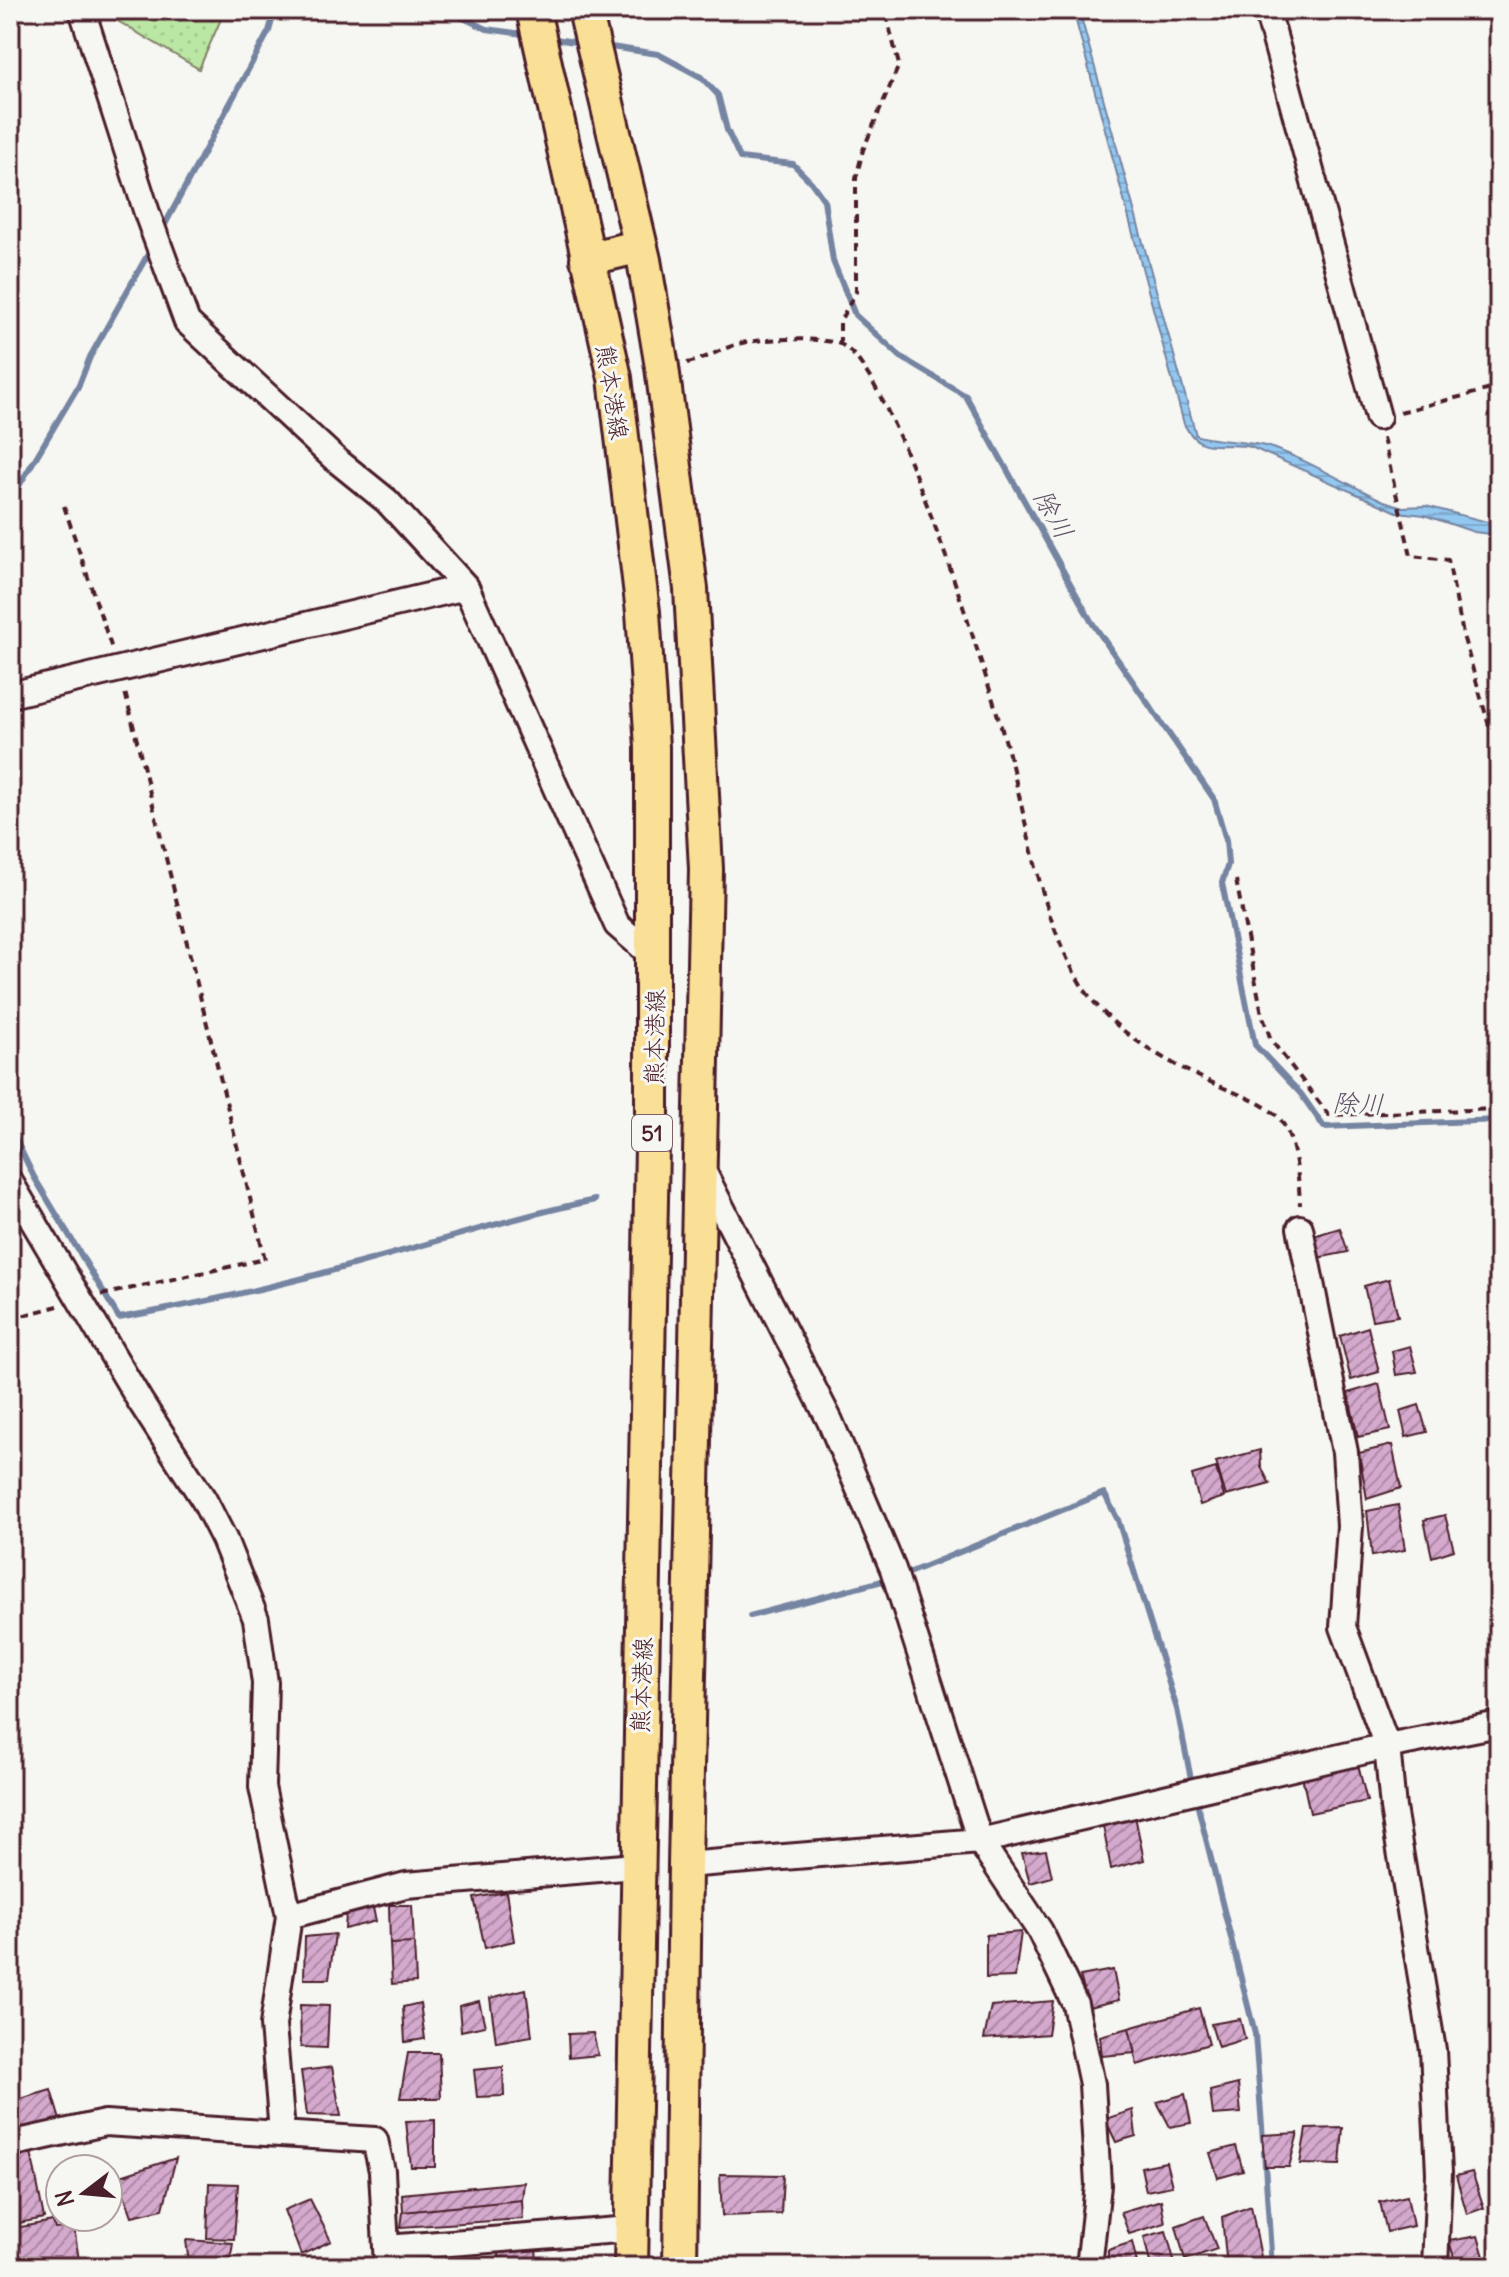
<svg xmlns="http://www.w3.org/2000/svg" width="1509" height="2277" viewBox="0 0 1509 2277" font-family="Delius,'Klee One',sans-serif">
	<style>
		.grass { fill: url(#grass-dots); stroke: #828368; stroke-width: 2 }
		.water { fill: url(#water-rules); stroke: #7584a1; stroke-width: 2 }
		.lines { fill: none; stroke-linecap: round; stroke-linejoin: round }
		.stream { stroke: #7584a1; stroke-width: 6 }
		.building { fill: url(#building-hatch); stroke: #4a1f2b; stroke-width: 2 }
		.minor-casing { stroke: #4a1f2b; stroke-width: 30 }
		.major-casing { stroke: #4a1f2b; stroke-width: 38 }
		.path { stroke: #4a1f2b; stroke-width: 4; stroke-dasharray: 8 6; stroke-linecap: butt }
		.minor { stroke: #f6f6f2; stroke-width: 24 }
		.major { stroke: #f9e096; stroke-width: 32 }
		.labels { text-anchor: middle; dominant-baseline: central; stroke-width: 6; stroke-linejoin: round; paint-order: stroke }
		.shield { fill: #f6f6f2; stroke: #7e6067; stroke-width: 2 }
		.shield-label { font-size: 22px; font-weight: bold; fill: #4a1f2b }
		.street-label { font-size: 24px; fill: #4a1f2b; stroke: #f6f6f2 }
		.water-label { font-size: 26px; font-style: italic; fill: #605166; stroke: #f6f6f2 }
	</style>
	<defs>
		<pattern id="grass-dots" width="8" height="8" patternUnits="userSpaceOnUse" patternTransform="scale(2)"><rect width="8" height="8" fill="#bbe7a5"/><path d="M2 2h.1M6 6h.1" fill="none" stroke="#a2c68e" stroke-width="1.8" stroke-linecap="round"/></pattern>
		<pattern id="water-rules" width="6" height="5" patternUnits="userSpaceOnUse" patternTransform="scale(2)"><rect width="6" height="5" fill="#92c7f0"/><path d="M0 2.5h6" fill="none" stroke="#7faace"/></pattern>
		<pattern id="building-hatch" width="6" height="6" patternUnits="userSpaceOnUse" patternTransform="scale(2)"><rect width="6" height="6" fill="#d4a9cd"/><path d="M-1 1l2-2M0 6l6-6M5 7l2-2" fill="none" stroke="#ae89a7"/></pattern>
	</defs>
	<rect width="100%" height="100%" fill="#f6f6f2"/>
	<filter id="ink" filterUnits="userSpaceOnUse"><feTurbulence type="fractalNoise" baseFrequency=".0125" numOctaves="2"/><feDisplacementMap in="SourceGraphic" scale="16" xChannelSelector="R" yChannelSelector="G"/><feConvolveMatrix kernelMatrix="1 2 1 2 8 2 1 2 1" color-interpolation-filters="sRGB"/></filter>
	<g filter="url(#ink)">
		<path class="grass" d="M99 10H225L199 69Z"/>
		<path class="water" d="M1073 10H1079L1196 435C1203 440 1253 442 1269 447 1309 460 1346 484 1384 501L1403 507 1426 506 1499 525V535L1474 532 1424 515 1397 512 1251 447C1221 440 1201 457 1184 424Z"/>
		<g class="lines">
			<path class="stream" d="M446 10 487 29 530 35
				M549 38 581 43
				M604 46 658 54 701 77 718 95 727 130 740 158 793 164 811 182 824 200 833 261 855 315 901 357 966 396 1091 621 1214 799 1226 840 1228 864 1222 883 1255 1045 1301 1094 1324 1127 1499 1120
				M162 230 269 31 275 10
				M10 501 79 385 90 357 152 247
				M10 1111 15 1138 34 1177 119 1318C197 1304 275 1287 352 1265 433 1243 513 1217 595 1200
				M901 1576 1104 1493 1118 1520 1177 1709 1192 1784
				M750 1616 890 1579
				M1497 1745 1499 1756
				M1195 1795 1255 2034 1263 2140
				M1264 2151 1272 2267"/>
		</g>
		<path class="building" d="M1340 1228 1348 1252 1317 1258 1310 1237Z
			M1389 1279 1398 1316 1372 1320 1364 1286Z
			M1368 1327 1379 1372 1351 1380 1340 1336Z
			M1410 1346 1417 1372 1396 1375 1392 1351Z
			M1379 1384 1390 1430 1358 1437 1348 1393Z
			M1419 1405 1427 1432 1406 1437 1400 1411Z
			M1392 1445 1401 1488 1367 1499 1359 1453Z
			M1260 1450 1261 1467 1270 1484 1226 1496 1216 1462Z
			M1216 1468 1224 1497 1200 1505 1192 1475Z
			M1398 1505 1405 1550 1372 1556 1367 1511Z
			M1445 1515 1454 1550 1432 1557 1424 1520Z
			M1357 1761 1367 1801 1310 1813 1302 1776Z
			M1135 1816 1144 1860 1111 1869 1103 1826Z
			M1046 1850 1052 1877 1030 1883 1022 1853Z
			M506 1892 514 1941 485 1948 474 1898Z
			M389 1905H412L414 1943 390 1944Z
			M373 1908 376 1921 345 1929 346 1914Z
			M1021 1932 1015 1977 986 1978V1935Z
			M335 1934 329 1979H304L305 1937Z
			M414 1943 416 1982 392 1984 390 1944Z
			M1113 1970 1119 2000 1089 2007 1080 1976Z
			M526 1989 532 2036 496 2042 490 1998Z
			M479 2001 485 2026 461 2031 459 2006Z
			M1053 2001 1048 2034 984 2039 991 2006Z
			M420 2003 425 2039 405 2042 403 2007Z
			M300 2005 329 2006 327 2048 301 2047Z
			M1199 2008 1209 2044 1137 2065 1129 2028Z
			M1240 2019 1245 2039 1218 2047 1211 2024Z
			M1129 2028 1135 2053 1102 2056 1100 2036Z
			M593 2033 598 2055 569 2058 568 2034Z
			M408 2053H439L441 2098H400Z
			M332 2067 341 2116 307 2115 301 2071Z
			M503 2067 504 2096 477 2097 474 2070Z
			M1238 2084 1241 2113 1213 2115 1210 2091Z
			M51 2090 60 2120 14 2134 10 2102Z
			M1185 2094 1191 2123 1170 2127 1157 2102Z
			M1133 2110 1136 2136 1116 2142 1105 2119Z
			M435 2120V2167H411L406 2121Z
			M1343 2128 1340 2165 1300 2164 1306 2129Z
			M1298 2133 1289 2167H1265L1262 2135Z
			M1236 2146 1243 2171 1218 2178 1210 2153Z
			M31 2152 44 2218 14 2224 10 2156Z
			M176 2158 163 2209 132 2216 118 2177Z
			M1166 2162 1172 2186 1146 2191 1141 2167Z
			M1472 2172 1484 2208 1467 2214 1456 2176Z
			M720 2174 783 2175 781 2214 722 2216Z
			M524 2182 522 2200 403 2212 402 2194Z
			M209 2183 238 2184 234 2239 207 2238Z
			M1407 2196 1413 2226 1387 2232 1380 2202Z
			M310 2199 331 2241 301 2255 284 2210Z
			M522 2200 523 2219 401 2227 403 2212Z
			M1161 2200 1165 2223 1129 2234 1121 2212Z
			M1251 2206 1262 2262 1249 2267H1227L1222 2217Z
			M1204 2216 1217 2249 1185 2260 1176 2226Z
			M53 2221 55 2229 74 2227 80 2267H15L10 2250V2229Z
			M1166 2231 1176 2267H1151L1144 2237Z
			M1478 2236 1487 2267H1457L1449 2241Z
			M186 2240 233 2243 230 2262 189 2264Z
			M1132 2242 1138 2267H1108V2250Z
			M536 2245 537 2267H501L498 2249Z
			M397 2246 448 2249 452 2267H403Z"/>
		<g class="lines">
			<defs>
				<path id="minor" d="M82 10 148 216 187 322 335 459 387 501 466 587 617 925 655 958
					M1267 10 1378 417
					M10 695 466 587
					M702 1169 830 1421 893 1569 980 1841 1040 1931 1075 2004 1092 2084 1098 2185 1089 2267
					M10 1182 140 1401 204 1500 224 1539 256 1619 265 1683 262 1787 289 1916 273 2025 282 2132
					M1300 1228 1345 1452 1350 1526 1343 1627 1387 1746 1393 1808 1433 2050 1439 2173 1435 2267
					M685 1865 980 1841 1387 1746 1499 1724
					M289 1916 406 1885 636 1866
					M10 2144 105 2123 375 2140 382 2171 387 2267
					M386 2248 631 2229"/>
				<path id="major" d="M533 10 615 378 643 612 652 747V1146L631 2267
					M585 10 644 260 662 367 691 589 706 869 685 1865 680 2267
					M587 259 641 246"/>
			</defs>
			<use href="#minor" class="minor-casing"/>
			<use href="#major" class="major-casing"/>
			<path class="path" d="M840 345V321L856 292V178L863 150 899 65 885 10
				M687 363C704 360 720 349 738 344 758 338 820 337 840 344 892 365 987 679 1006 743 1027 818 1037 904 1075 974 1102 1026 1163 1061 1215 1084 1234 1093 1264 1102 1279 1118 1296 1138 1299 1181 1300 1205
				M1400 412 1499 387
				M1383 438 1411 556 1448 560 1464 639 1499 760
				M64 506 112 649
				M1236 880 1262 1014 1271 1040 1329 1115 1499 1109
				M101 1295 265 1259 124 688
				M10 1319 58 1306"/>
			<use href="#minor" class="minor"/>
			<use href="#major" class="major"/>
		</g>
	</g>
	<g class="labels">
		<rect class="shield" x="632" y="1115" width="40" height="36" rx="6"/>
		<g class="shield-label">
			<text x="652" y="1133">51</text>
		</g>
		<g class="street-label">
			<text transform="translate(613 392) rotate(81)">熊本港線</text>
			<text transform="translate(654 1037) rotate(-89)">熊本港線</text>
			<text transform="translate(641 1685) rotate(-88)">熊本港線</text>
		</g>
		<g class="water-label">
			<text transform="translate(1054 514) rotate(61)">除川</text>
			<text transform="translate(1358 1103) rotate(2)">除川</text>
		</g>
	</g>
	<rect width="1509" height="2277" fill="none" stroke="#f6f6f2" stroke-width="40"/>
	<rect x="20" y="20" width="1469" height="2237" fill="none" stroke="#4a1f2b" stroke-width="3" filter="url(#ink)"/>
	<g transform="translate(84 2193) rotate(254)"><circle r="38" fill="#f6f6f2" stroke="#b1a0a2" stroke-width="2"/>
	<path d="M0-6L14 30L0 20L-14 30Z" fill="#4a1f2b"/>
	<text y="-12" font-size="22" font-weight="bold" text-anchor="middle" fill="#4a1f2b">N</text>
	</g>
</svg>
